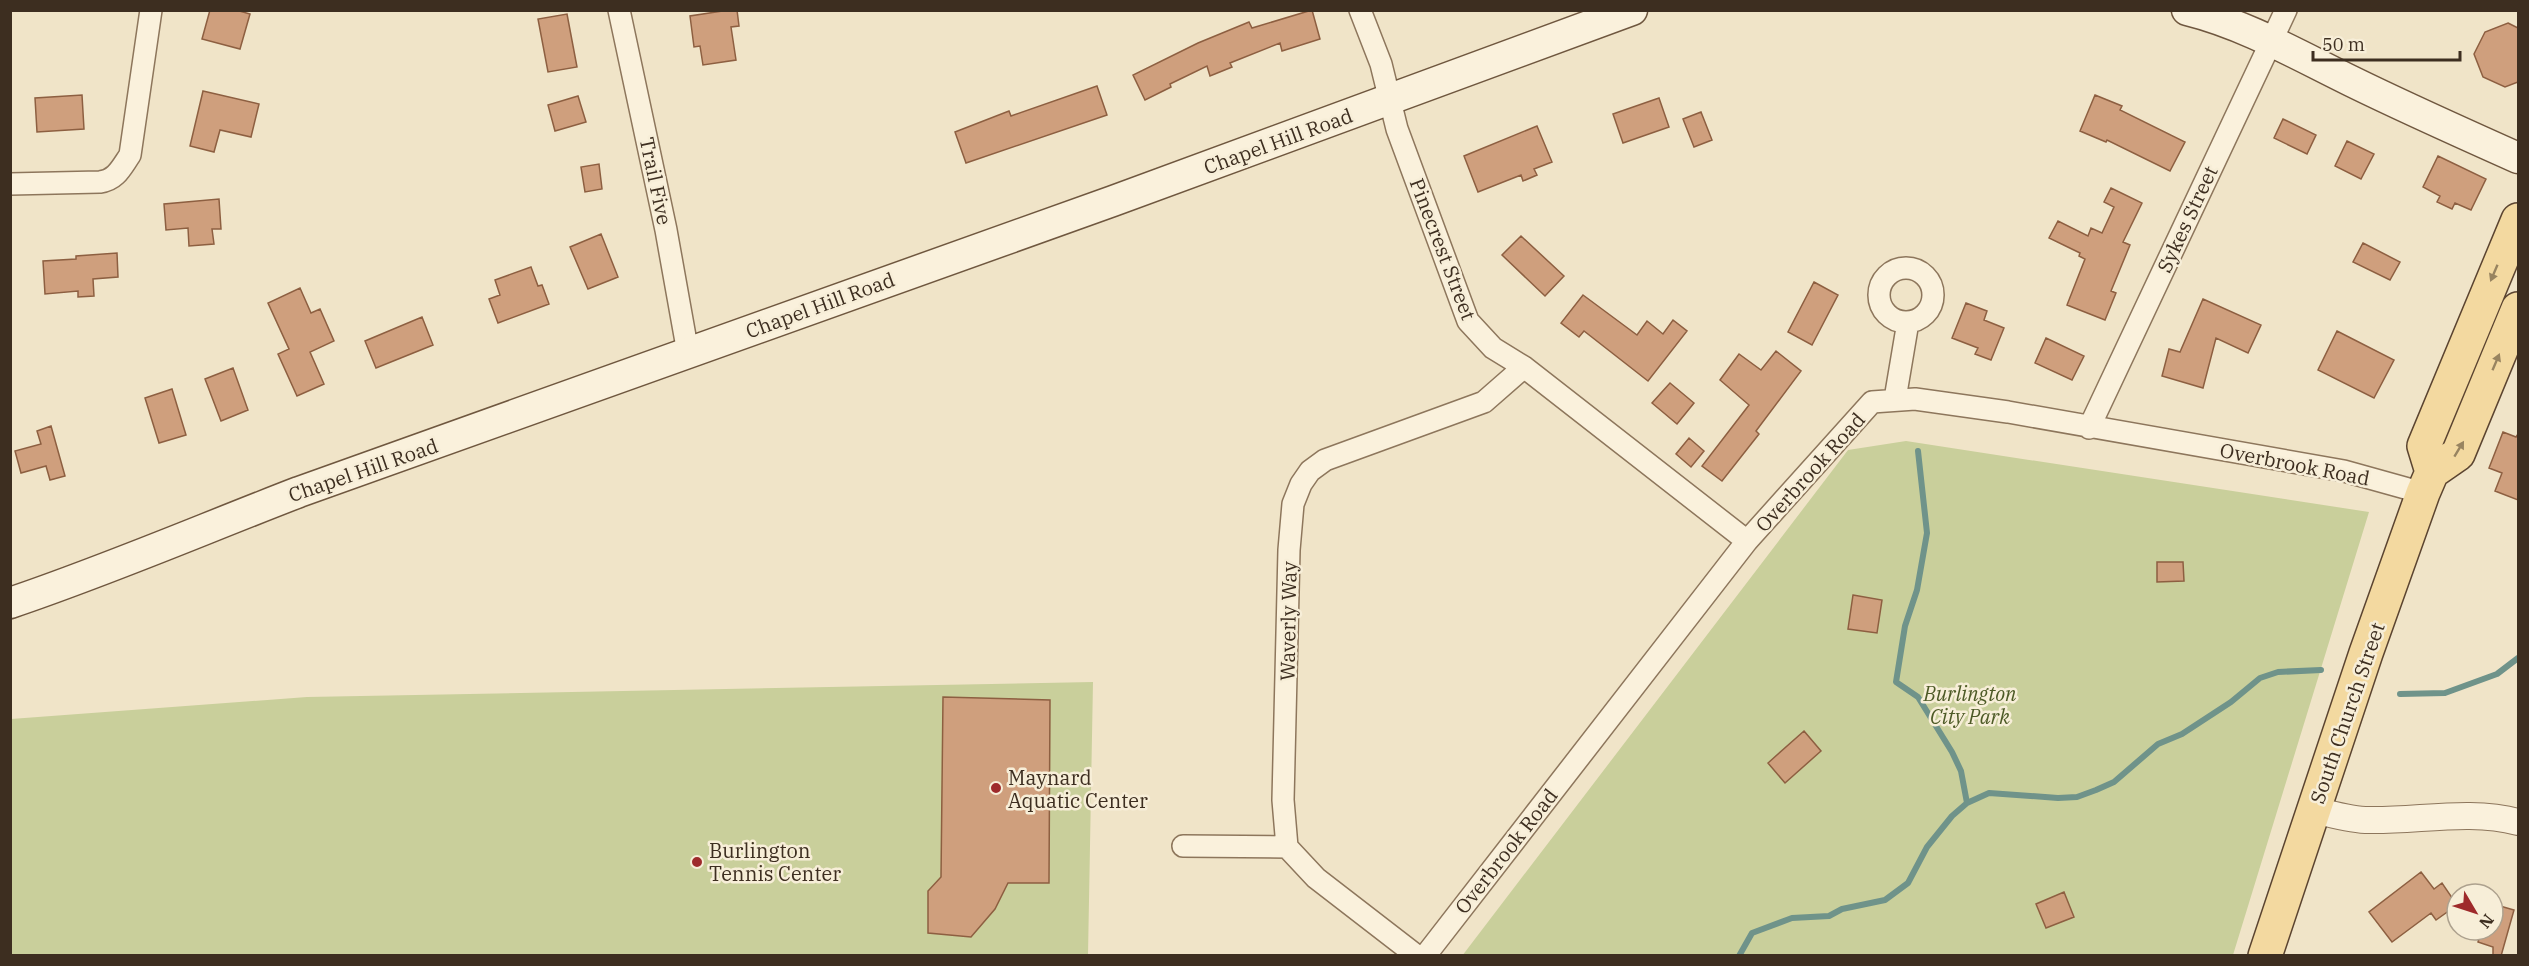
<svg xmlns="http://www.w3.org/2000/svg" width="2529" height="966" viewBox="0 0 2529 966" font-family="'IBM Plex Serif',serif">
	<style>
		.green { fill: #c9cf9b }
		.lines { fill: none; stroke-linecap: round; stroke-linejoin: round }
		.stream { stroke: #6f938a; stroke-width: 6 }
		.building { fill: #cf9f7d; stroke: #8d5f41; stroke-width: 1.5 }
		.minor-casing { stroke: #8d765c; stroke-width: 24 }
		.tertiary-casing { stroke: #8d765c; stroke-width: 28 }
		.secondary-casing { stroke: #6f573f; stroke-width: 33 }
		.primary-casing { stroke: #5b4430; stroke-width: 36 }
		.minor { stroke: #faf1dc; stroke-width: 21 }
		.tertiary { stroke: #faf1dc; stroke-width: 26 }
		.secondary { stroke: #faf1dc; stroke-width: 30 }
		.primary { stroke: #f3d9a0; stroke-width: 33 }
		.oneway { fill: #988460 }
		.poi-dot { fill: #9e2a2b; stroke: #f7eed8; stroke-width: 2 }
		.labels { text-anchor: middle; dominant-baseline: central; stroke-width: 5; stroke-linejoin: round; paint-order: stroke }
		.street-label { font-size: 20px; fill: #3d2e20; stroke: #f7eed8 }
		.park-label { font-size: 20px; font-style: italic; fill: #4d5a26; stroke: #f7eed8 }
		.poi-label { font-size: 20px; fill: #3d2e20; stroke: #f7eed8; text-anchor: start }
	</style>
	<rect width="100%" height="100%" fill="#f0e4c8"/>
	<path class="green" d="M1906 441 2369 512 2233 955 1462 956 1848 450Z
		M1093 682 1088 955 11 956V719L307 697Z"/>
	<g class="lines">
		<path class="stream" d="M1918 451 1927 533 1917 590 1905 626 1896 682 1918 697 1952 752 1961 771 1967 803
			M2400 694 2445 693 2497 674 2518 658
			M1739 956 1752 933 1792 918 1829 916 1842 909 1885 900 1908 883 1927 847 1952 816 1967 803 1989 793 2058 798 2077 797 2096 790 2114 782 2158 744 2182 734 2231 702 2260 678 2278 672 2321 670"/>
	</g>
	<path class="building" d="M210 10H236L250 14 240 49 202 39Z
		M729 10H737L739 26 731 27 736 60 703 65 700 46 694 47 690 16Z
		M1312 10 1320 39 1282 51 1280 43 1230 63 1232 67 1210 76 1207 66 1170 84 1171 87 1145 100 1133 75 1198 43 1249 22 1252 28Z
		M567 14 577 67 548 72 538 19Z
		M2508 23 2518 28V82L2505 87 2483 77 2474 54 2485 32Z
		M1097 86 1107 115 966 163 955 132 1009 111 1011 116Z
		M203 91 259 104 251 137 220 130 214 152 190 146Z
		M82 95 84 129 37 132 35 98Z
		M2095 95 2122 106 2120 110 2185 142 2170 171 2107 140 2106 142 2080 131Z
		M578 96 586 122 555 131 548 105Z
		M1659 98 1669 127 1623 143 1613 114Z
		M1701 112 1712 140 1694 147 1683 119Z
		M2283 119 2316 135 2307 154 2274 138Z
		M1537 126 1552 162 1534 169 1537 175 1523 181 1521 175 1478 192 1464 156Z
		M2347 141 2374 154 2361 179 2335 166Z
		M2438 156 2486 179 2471 210 2455 203 2452 209 2437 202 2440 196 2423 187Z
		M599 164 602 189 585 192 581 167Z
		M2111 188 2142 203 2123 242 2130 245 2111 291 2116 293 2105 320 2067 305 2085 259 2079 256 2080 253 2049 238 2058 221 2088 236 2091 228 2102 233 2114 207 2104 202Z
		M219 199 221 229H212L214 244 189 246 188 228 166 230 164 204Z
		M601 234 618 277 588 289 570 247Z
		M1521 236 1564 276 1545 296 1502 255Z
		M2363 243 2400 262 2390 280 2353 262Z
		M117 253 118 277 93 279 94 296 78 297V291L45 294 43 261 76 259V256Z
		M531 267 538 286 542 285 549 304 498 323 489 299 500 295 495 280Z
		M1814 282 1838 295 1812 345 1788 332Z
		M300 288 311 313 320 309 334 341 310 352 324 384 297 396 278 354 289 349 268 303Z
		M1583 295 1637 335 1647 321 1663 334 1673 320 1687 331 1648 381 1584 331 1579 337 1561 323Z
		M2203 299 2261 325 2248 353 2216 338 2203 388 2162 376 2169 349 2180 352Z
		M1966 303 1987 311 1984 320 2004 328 1991 360 1975 354 1978 348 1952 338Z
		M422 317 433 345 376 368 365 341Z
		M2337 331 2394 360 2374 398 2318 370Z
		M2046 338 2084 356 2072 380 2035 363Z
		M1776 351 1801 371 1756 431 1759 434 1722 481 1702 466 1749 405 1720 380 1739 354 1761 370Z
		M233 368 248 410 221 421 205 379Z
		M1670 383 1694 403 1677 424 1652 403Z
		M172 389 186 435 159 443 145 398Z
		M51 426 65 476 50 480 46 466 21 473 15 451 41 444 37 431Z
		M2503 432 2516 437 2518 434V500L2495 491 2502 473 2489 468Z
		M1689 438 1704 451 1691 467 1676 454Z
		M2157 562H2183L2184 581 2157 582Z
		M1853 595 1882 600 1877 633 1848 629Z
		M943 697 1050 700 1049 883H1008L995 909 971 937 928 933V891L941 877Z
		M1804 731 1821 751 1785 783 1768 763Z
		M2421 872 2434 889 2442 883 2457 905 2436 920 2431 913 2392 942 2369 912Z
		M2064 892 2074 917 2046 928 2036 904Z
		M2493 904 2514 910 2501 956H2493V947L2478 942 2481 930H2493Z"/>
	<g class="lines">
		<defs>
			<path id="minor" d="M619 10 666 230 688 353
				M1360 10 1381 64 1397 129 1468 321 1493 348 1524 367 1747 541
				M10 184 100 182C116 180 121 168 130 155L151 10
				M1879 295a27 27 0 1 1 54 0a27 27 0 1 1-54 0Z
				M1895 399 1908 322
				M2089 428 2286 10
				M1183 846 1287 847
				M1417 956 1316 878 1287 847 1283 800 1289 550 1293 504 1301 484 1310 471 1325 460 1484 402 1524 367
				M1425 956 1747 541 1872 402 1915 399 2008 412 2344 471 2423 493"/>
			<path id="tertiary" d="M2314 810C2332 814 2351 820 2369 820 2419 821 2470 809 2518 822"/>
			<path id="secondary" d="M2187 10C2244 24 2298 55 2351 81 2406 108 2462 133 2518 158
				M10 603C108 570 203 529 299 492L1113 201 1632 10"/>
			<path id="primary" d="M2432 472 2424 446 2518 220
				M2265 956 2366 653 2423 493 2432 472 2458 454 2518 309"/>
		</defs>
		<use href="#minor" class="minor-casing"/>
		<use href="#tertiary" class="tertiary-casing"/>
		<use href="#secondary" class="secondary-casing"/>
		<use href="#primary" class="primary-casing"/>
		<use href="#minor" class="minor"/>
		<use href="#tertiary" class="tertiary"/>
		<use href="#secondary" class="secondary"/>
		<use href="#primary" class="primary"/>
	</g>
	<defs><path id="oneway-solid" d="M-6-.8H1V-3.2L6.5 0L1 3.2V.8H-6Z" transform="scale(1.5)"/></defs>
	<g class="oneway">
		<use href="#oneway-solid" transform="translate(2494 273) rotate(113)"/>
		<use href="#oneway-solid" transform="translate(2496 362) rotate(-67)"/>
		<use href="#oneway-solid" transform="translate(2459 449) rotate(-59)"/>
	</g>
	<g class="poi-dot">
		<circle cx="996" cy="788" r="6"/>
		<circle cx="697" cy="862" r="6"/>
	</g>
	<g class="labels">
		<g class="street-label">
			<text transform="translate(1278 141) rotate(-20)">Chapel Hill Road</text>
			<text transform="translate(656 181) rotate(78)">Trail Five</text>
			<text transform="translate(2187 219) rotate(-65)">Sykes Street</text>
			<text transform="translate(1443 249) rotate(69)">Pinecrest Street</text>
			<text transform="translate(820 305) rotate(-20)">Chapel Hill Road</text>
			<text transform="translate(2295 464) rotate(11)">Overbrook Road</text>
			<text transform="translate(363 470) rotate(-19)">Chapel Hill Road</text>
			<text transform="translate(1810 472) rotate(-48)">Overbrook Road</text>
			<text transform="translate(1288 621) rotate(-89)">Waverly Way</text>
			<text transform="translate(2347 713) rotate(-71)">South Church Street</text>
			<text transform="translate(1506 851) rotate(-52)">Overbrook Road</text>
		</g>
		<g class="park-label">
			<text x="1970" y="693">Burlington<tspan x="1970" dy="23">City Park</tspan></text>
		</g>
		<g class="poi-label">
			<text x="1008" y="777">Maynard<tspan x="1008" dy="23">Aquatic Center</tspan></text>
			<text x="709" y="850">Burlington<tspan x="709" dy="23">Tennis Center</tspan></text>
		</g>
	</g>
	<rect width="2529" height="966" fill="none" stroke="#3d2e20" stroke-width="24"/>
	<g transform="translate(2475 912) rotate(129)"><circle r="28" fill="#f7eed8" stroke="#ada18e" stroke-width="1.5"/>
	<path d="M0-4.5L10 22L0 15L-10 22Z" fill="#9e2a2b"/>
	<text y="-9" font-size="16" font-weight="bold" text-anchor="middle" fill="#3d2e20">N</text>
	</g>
	<path d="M2313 51v9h147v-9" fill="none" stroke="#3d2e20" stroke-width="3"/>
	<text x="2322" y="51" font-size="18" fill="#3d2e20" stroke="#f7eed8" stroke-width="4.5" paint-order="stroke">50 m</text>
</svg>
